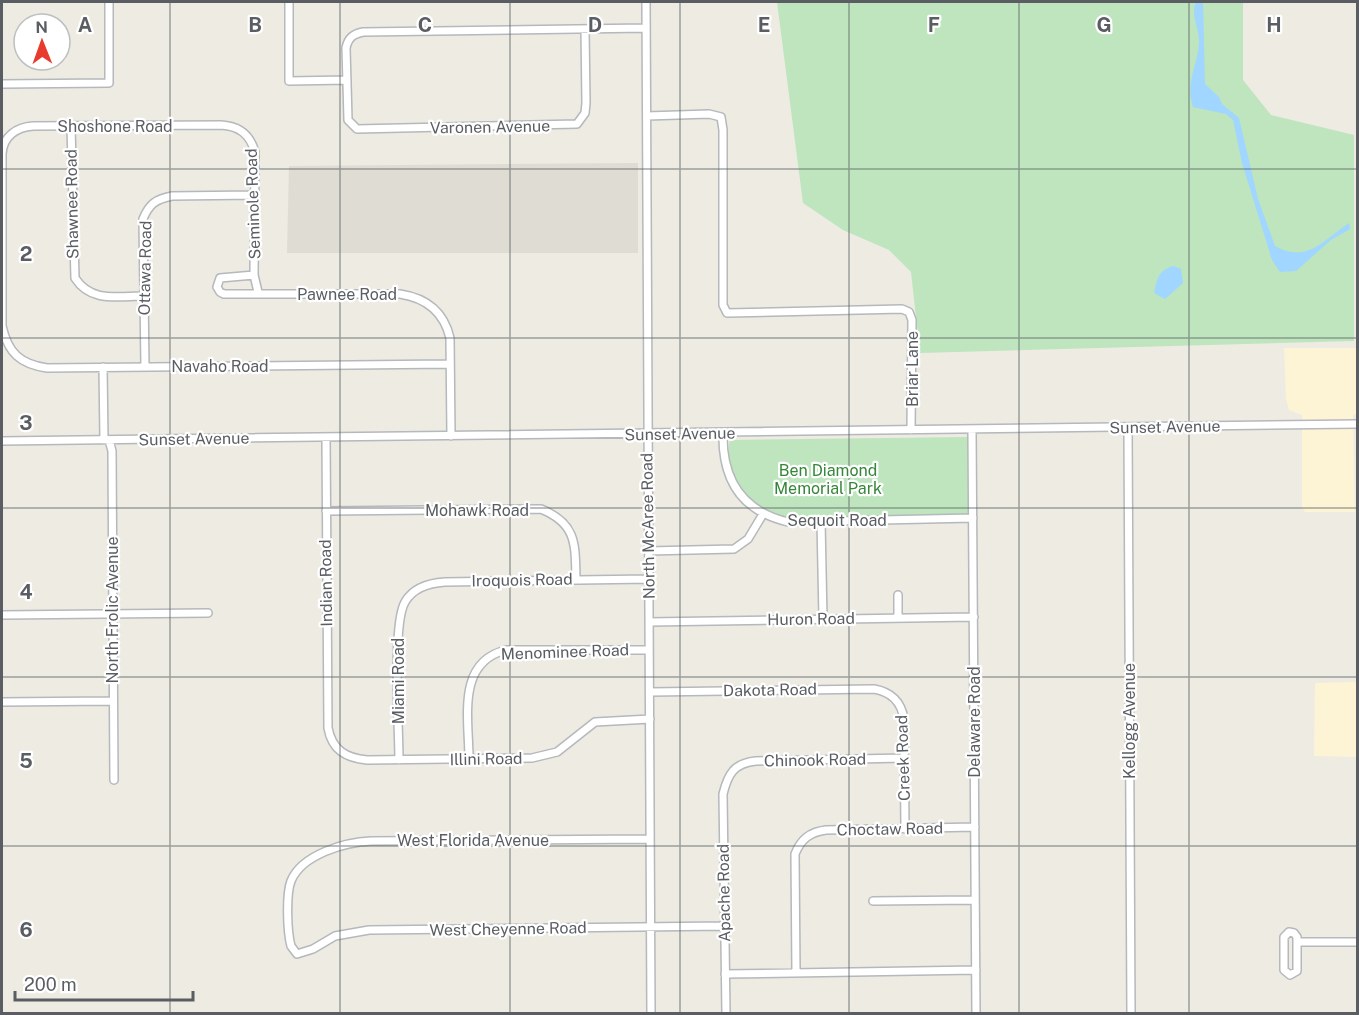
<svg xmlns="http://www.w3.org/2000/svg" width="1359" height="1015" viewBox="0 0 1359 1015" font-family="'Public Sans',sans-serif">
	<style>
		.commercial { fill: #fdf4d6 }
		.education { fill: #dfdcd3 }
		.green { fill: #bee5be }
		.water { fill: #a0d6ff }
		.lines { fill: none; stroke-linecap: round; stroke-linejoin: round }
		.minor-casing { stroke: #b5b8bc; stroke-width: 10 }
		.minor { stroke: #fff; stroke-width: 7 }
		.grid { fill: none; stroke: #5a5e63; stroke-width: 1.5; stroke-opacity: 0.55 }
		.labels { text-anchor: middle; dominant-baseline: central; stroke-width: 4.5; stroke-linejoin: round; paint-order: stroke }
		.street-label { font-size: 16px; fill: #5a5e63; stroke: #fff }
		.park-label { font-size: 16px; fill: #368639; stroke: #fff }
		.grid-label { font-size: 20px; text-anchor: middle; font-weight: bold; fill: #5a5e63; stroke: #fff; stroke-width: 4.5; stroke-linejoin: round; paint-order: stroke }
	</style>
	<rect width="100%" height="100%" fill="#edebe2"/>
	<path class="commercial" d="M1284 348H1357V414L1353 415 1355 512H1305L1302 507V415L1289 410 1286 399Z
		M1357 682V757L1314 756 1315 683Z"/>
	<path class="education" d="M638 163V253H287L289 166Z"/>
	<path class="green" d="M777 2H1243V80L1271 115 1354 135V341L920 353 911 272 889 250 843 230 803 203Z
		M968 437V515C927 516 886 517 845 518 826 518 804 522 785 518 753 511 721 475 730 440Z"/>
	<path class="water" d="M1196 2H1203L1205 84 1219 97 1222 104 1239 118 1258 199 1275 246C1308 264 1323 240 1349 223L1350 229 1331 240 1296 271 1280 272 1272 260 1242 163 1233 120 1226 114 1193 107C1185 85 1197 66 1199 44 1200 29 1190 16 1196 2Z
		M1174 266 1181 269 1183 283 1165 299 1154 293C1157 279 1159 269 1174 266Z"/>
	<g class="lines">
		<defs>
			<path id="minor" d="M289 2V81L347 80
				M646 2 651 1014
				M585 29 586 103 585 113 577 124 357 129 348 120 346 48C348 38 353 34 363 32L646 28
				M2 84 109 83V2
				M647 116 709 114 721 117 723 130V305L727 313 902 309 909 312 912 320 911 430
				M71 126 75 278C91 303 118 296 144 296
				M254 275 220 278 217 287 220 292 224 294H400C426 298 444 312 450 338L451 436
				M258 292 254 275 255 152C250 134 239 126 221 125L33 126C17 127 3 136 2 154V326C8 353 20 364 47 368L450 364
				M103 367 104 440
				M145 367 143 219C149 204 156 199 172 196L255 195
				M1128 428 1131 1014
				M972 430 976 1014
				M723 433C722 479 741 511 788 522L973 518
				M326 438 328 728C332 750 346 758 367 760L532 758 557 752 595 722 650 719
				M109 440 112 451 114 780
				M2 441 1358 424
				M326 511 541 509C578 524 575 546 576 580
				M821 521 823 619
				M648 551 734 549 748 539 763 514
				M898 595V618
				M2 615 208 613
				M649 622 974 617
				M650 692 874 689C891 692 901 701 904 719L905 829
				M2 702 112 701
				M469 759C469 719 456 662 506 650H649
				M399 760C399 728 392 624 405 602 413 588 429 583 445 582L649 579
				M650 839 371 841C346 842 302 854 291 881 286 894 287 931 291 946L297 954 313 949 335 936 369 930 725 926
				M873 901 975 900
				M1289 932 1294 933 1297 937V971L1290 975 1284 970V937Z
				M1297 942H1358
				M796 973 795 854C801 839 810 832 826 830L975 827
				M725 974 976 970
				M726 1014 723 794C728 774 734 763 756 761L904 758"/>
		</defs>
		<use href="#minor" class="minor-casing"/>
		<use href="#minor" class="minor"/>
	</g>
	<path class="grid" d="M170 2V1014M340 2V1014M510 2V1014M680 2V1014M849 2V1014M1019 2V1014M1189 2V1014M2 169H1358M2 338H1358M2 508H1358M2 677H1358M2 846H1358"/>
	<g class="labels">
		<g class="street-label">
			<text x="115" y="126">Shoshone Road</text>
			<text transform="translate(490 127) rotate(-1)">Varonen Avenue</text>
			<text transform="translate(72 204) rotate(-91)">Shawnee Road</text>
			<text transform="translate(253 204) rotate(-92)">Seminole Road</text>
			<text transform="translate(145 268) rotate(-89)">Ottawa Road</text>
			<text x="347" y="294">Pawnee Road</text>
			<text x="220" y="366">Navaho Road</text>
			<text transform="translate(912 369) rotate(-90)">Briar Lane</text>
			<text transform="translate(1165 427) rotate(-1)">Sunset Avenue</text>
			<text transform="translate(680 434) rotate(-1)">Sunset Avenue</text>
			<text transform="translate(194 439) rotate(-1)">Sunset Avenue</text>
			<text x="477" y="510">Mohawk Road</text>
			<text x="837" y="520">Sequoit Road</text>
			<text transform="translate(648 526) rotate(-91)">North McAree Road</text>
			<text transform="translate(522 580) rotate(-1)">Iroquois Road</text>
			<text transform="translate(326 583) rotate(-91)">Indian Road</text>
			<text transform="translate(112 610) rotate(-90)">North Frolic Avenue</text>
			<text transform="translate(811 619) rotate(-1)">Huron Road</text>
			<text transform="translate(565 652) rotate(-2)">Menominee Road</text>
			<text transform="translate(398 681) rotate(-90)">Miami Road</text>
			<text transform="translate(770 690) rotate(-1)">Dakota Road</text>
			<text transform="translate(1129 721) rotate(-90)">Kellogg Avenue</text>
			<text transform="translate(974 722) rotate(-90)">Delaware Road</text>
			<text transform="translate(903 758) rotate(-92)">Creek Road</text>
			<text transform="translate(486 759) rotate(-1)">Illini Road</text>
			<text transform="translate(815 760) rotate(-1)">Chinook Road</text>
			<text transform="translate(890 829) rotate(-1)">Choctaw Road</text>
			<text x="473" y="840">West Florida Avenue</text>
			<text transform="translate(724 893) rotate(-91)">Apache Road</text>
			<text transform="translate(508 929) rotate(-1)">West Cheyenne Road</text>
		</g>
		<g class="park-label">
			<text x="828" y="470">Ben Diamond<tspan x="828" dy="18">Memorial Park</tspan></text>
		</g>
	</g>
	<g class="grid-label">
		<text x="85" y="32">A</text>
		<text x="255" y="32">B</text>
		<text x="425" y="32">C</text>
		<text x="595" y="32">D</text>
		<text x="764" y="32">E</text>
		<text x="934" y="32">F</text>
		<text x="1104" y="32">G</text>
		<text x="1274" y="32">H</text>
		<text x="26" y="261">2</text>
		<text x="26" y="430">3</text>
		<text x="26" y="599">4</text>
		<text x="26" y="768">5</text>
		<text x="26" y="937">6</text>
	</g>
	<rect width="1359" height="1015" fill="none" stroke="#5a5e63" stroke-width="6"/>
	<g transform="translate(42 42) rotate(359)"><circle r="28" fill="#ffffff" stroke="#bdbfc1" stroke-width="1.5"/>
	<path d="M0-4.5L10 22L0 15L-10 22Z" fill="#e83b2d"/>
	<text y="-9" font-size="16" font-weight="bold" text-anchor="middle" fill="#5a5e63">N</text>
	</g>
	<path d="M15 991v9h178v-9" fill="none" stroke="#5a5e63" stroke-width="3"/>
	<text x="24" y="991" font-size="18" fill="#5a5e63" stroke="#ffffff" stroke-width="4.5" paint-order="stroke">200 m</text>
</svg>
